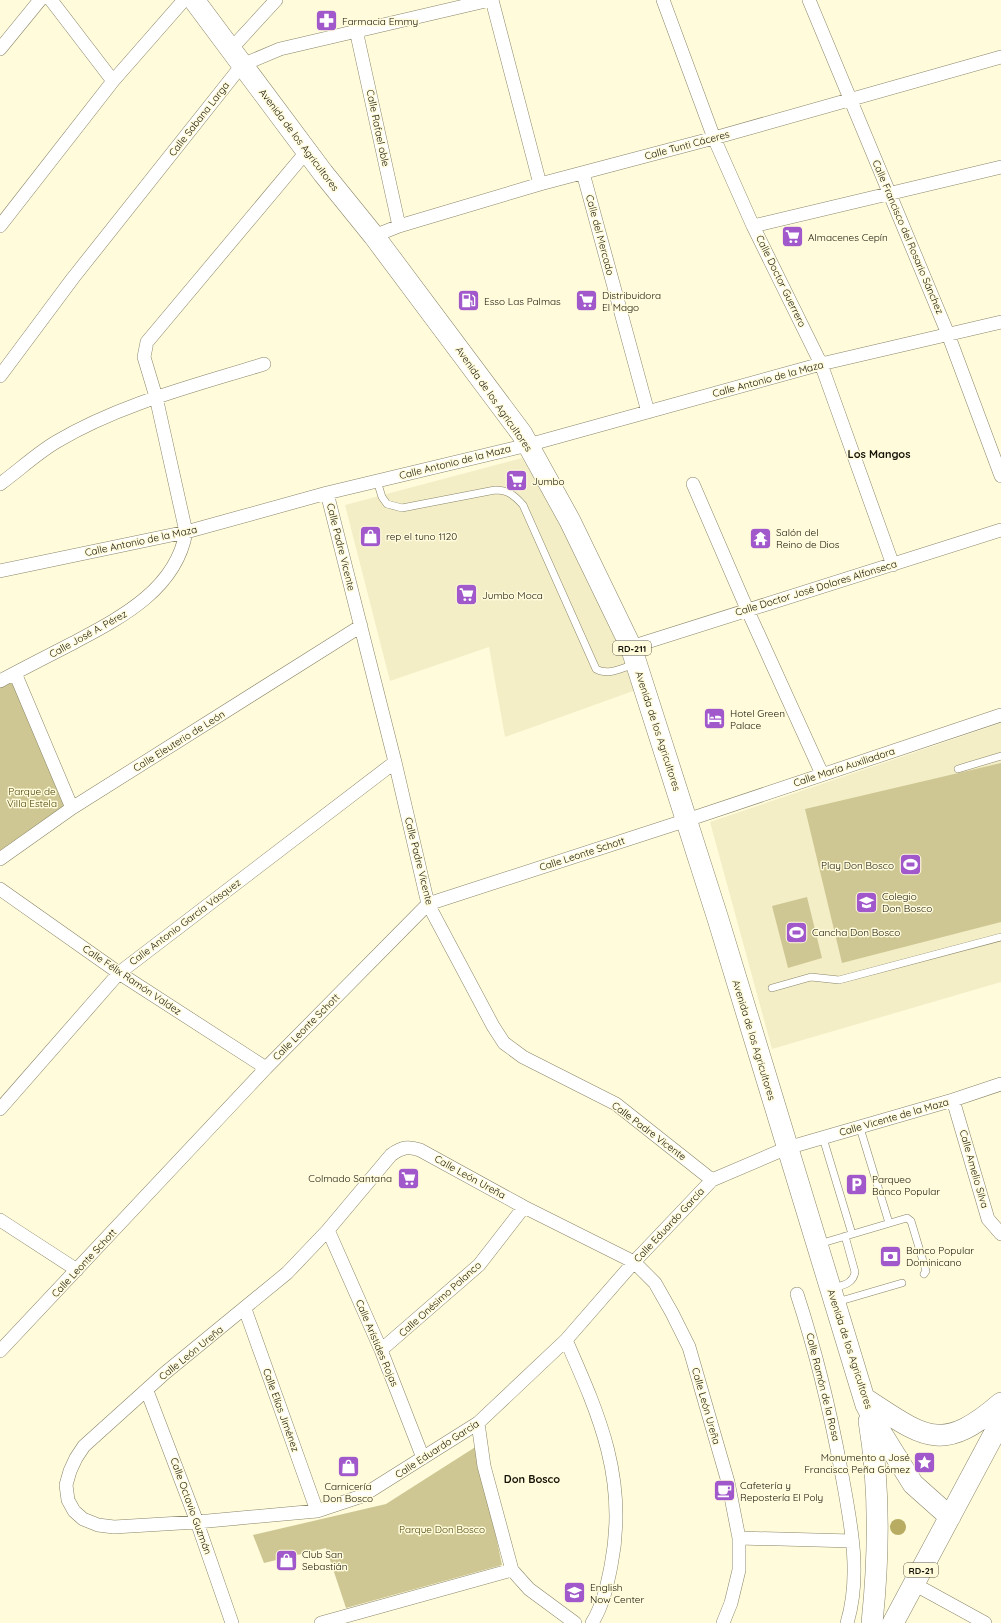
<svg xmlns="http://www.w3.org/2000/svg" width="1001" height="1623" viewBox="0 0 1001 1623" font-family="Quicksand,sans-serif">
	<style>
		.built { fill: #f4eec7 }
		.green { fill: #cec793 }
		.water { fill: #b8ac62 }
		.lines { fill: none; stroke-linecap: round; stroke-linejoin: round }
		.service-casing { stroke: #898568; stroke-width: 8 }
		.minor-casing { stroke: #898568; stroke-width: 14 }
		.primary-casing { stroke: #898568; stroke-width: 22 }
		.service { stroke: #fff; stroke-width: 7 }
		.minor { stroke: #fff; stroke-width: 13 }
		.primary { stroke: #fff; stroke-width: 21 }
		.labels { text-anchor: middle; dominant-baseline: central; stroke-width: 3; stroke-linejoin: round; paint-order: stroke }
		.shield { fill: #fffbdb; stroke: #5b5947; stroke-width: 1 }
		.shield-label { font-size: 9px; font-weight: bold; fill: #151308 }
		.poi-label { font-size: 10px; fill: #151308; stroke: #fffbdb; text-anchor: start }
		.street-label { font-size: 10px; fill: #151308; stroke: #fffbdb }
		.park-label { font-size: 10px; fill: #473e00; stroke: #fffbdb }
		.neighbourhood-label { font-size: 11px; font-weight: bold; fill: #151308; stroke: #fffbdb }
	</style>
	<rect width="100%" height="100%" fill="#fffbdb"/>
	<path class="built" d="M522 458 559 520 625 654 636 690 505 737 489 647 390 681 345 505Z
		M1001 723V982L772 1049 710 822Z"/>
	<path class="green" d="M13 679 72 808 0 856V687Z
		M1001 763V922L842 963 805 809Z
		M807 897 822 958 788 968 772 906Z
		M477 1446 502 1565 346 1608 326 1548 264 1563 253 1535 386 1504Z"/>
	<path class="water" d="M890 1527a8 8 0 1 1 16 0a8 8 0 1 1-16 0Z"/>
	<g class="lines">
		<defs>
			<path id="service" d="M377 481 382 497 387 504 402 508 495 490C508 490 514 495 523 505L596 669C608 676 622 668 635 664
				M958 769 1001 756
				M772 988 811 977 839 980 1001 937
				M860 1128 889 1223
				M823 1138 852 1234
				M819 1244 907 1218 911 1221 926 1271 924 1274
				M833 1288C843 1285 853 1284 855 1272L845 1236
				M837 1302 902 1283"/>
			<path id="minor" d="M51 0 113 81
				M492 0 540 184
				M663 0 714 138 753 226 821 364 893 565
				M809 0 948 334 1001 476
				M356 30 399 226
				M0 49 40 0
				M231 49 276 0
				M583 173 648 412
				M0 226 113 81 184 0
				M753 226 1001 167
				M374 236 399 226 540 184 714 138 1001 57
				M0 376 73 278 242 65 280 49 490 0
				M0 484C18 471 36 454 56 442 120 404 193 386 264 364
				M693 484 747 609 822 774
				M327 493 395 762 428 904 493 1026 504 1043 523 1057 616 1104 712 1180
				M0 571 186 532 327 493 528 445 821 364 1001 322
				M631 647 1001 530
				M15 673 72 808
				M0 681C24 668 48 656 73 643 120 618 176 590 186 532L156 397 144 357 147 342 307 151
				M0 859 72 808 361 626
				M0 889 119 973 266 1068
				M953 1100 988 1219 1001 1234
				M0 1109 119 973 395 762
				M0 1220 77 1270
				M328 1230 381 1350 423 1458
				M797 1294C816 1352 830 1410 841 1470 850 1519 862 1574 847 1623
				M245 1309 317 1511
				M566 1340C600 1417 628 1480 611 1566 607 1586 603 1605 592 1623
				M381 1350 479 1265 524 1207
				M0 1351 266 1068 428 904 687 820 1001 715
				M147 1391 197 1522 232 1623
				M478 1423 484 1466 512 1570 529 1589 575 1623
				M739 1538 852 1541
				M914 1584 985 1623
				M321 1623 512 1570
				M723 1623 731 1603 739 1570V1538L728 1482 689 1347 672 1313 655 1283 634 1262 524 1207 420 1150C408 1146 402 1147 391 1155L328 1230 287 1273 165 1373 84 1446 76 1458 70 1471 66 1485 68 1500 74 1511 83 1519 98 1525 114 1527 197 1522 317 1511 362 1496 478 1423 566 1340 634 1262 712 1180 787 1148 953 1100 1001 1084"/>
			<path id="primary" d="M194 0 323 173 374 236 522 434 570 521 631 647 718 919 866 1405 877 1426 913 1484 950 1517
				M864 1398C924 1437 941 1455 1001 1403
				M869 1421C880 1487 879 1556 872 1623
				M893 1623 1001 1421"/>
		</defs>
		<use href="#service" class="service-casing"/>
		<use href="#minor" class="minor-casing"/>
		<use href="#primary" class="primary-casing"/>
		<use href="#service" class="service"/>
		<use href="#minor" class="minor"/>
		<use href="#primary" class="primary"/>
	</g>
	<defs>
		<symbol id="pharmacy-square" viewBox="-11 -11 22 22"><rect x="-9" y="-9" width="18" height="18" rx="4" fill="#a058cb" stroke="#fffbdb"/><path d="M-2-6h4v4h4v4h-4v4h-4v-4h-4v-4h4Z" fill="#fff"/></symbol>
		<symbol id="supermarket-square" viewBox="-11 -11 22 22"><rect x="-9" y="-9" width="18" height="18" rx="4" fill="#a058cb" stroke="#fffbdb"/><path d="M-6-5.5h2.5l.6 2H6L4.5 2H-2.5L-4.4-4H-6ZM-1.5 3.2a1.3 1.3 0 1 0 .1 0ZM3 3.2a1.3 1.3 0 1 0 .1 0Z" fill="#fff"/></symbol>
		<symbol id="fuel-square" viewBox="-11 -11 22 22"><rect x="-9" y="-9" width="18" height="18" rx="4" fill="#a058cb" stroke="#fffbdb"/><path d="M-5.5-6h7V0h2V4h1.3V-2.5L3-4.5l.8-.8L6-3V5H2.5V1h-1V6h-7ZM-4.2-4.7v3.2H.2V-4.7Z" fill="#fff"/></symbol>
		<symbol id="shop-square" viewBox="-11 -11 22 22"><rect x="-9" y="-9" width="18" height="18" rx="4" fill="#a058cb" stroke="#fffbdb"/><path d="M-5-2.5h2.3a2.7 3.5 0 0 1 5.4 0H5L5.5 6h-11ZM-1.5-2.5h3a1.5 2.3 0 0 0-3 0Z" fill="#fff"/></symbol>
		<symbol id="temple-square" viewBox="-11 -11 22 22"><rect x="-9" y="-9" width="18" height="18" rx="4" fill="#a058cb" stroke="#fffbdb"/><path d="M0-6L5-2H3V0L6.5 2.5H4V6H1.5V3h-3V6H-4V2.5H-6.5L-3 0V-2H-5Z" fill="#fff"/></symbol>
		<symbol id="hotel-square" viewBox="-11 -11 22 22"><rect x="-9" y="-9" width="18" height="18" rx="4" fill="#a058cb" stroke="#fffbdb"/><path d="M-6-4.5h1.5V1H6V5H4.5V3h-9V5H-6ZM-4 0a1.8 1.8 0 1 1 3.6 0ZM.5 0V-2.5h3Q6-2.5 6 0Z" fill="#fff"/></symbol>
		<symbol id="stadium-square" viewBox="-11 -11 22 22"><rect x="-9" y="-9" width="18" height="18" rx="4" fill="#a058cb" stroke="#fffbdb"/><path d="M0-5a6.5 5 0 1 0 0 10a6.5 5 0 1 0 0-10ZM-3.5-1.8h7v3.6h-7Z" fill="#fff"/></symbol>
		<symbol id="school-square" viewBox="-11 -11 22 22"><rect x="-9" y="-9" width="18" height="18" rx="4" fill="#a058cb" stroke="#fffbdb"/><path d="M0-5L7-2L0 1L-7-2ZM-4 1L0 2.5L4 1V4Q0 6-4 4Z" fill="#fff"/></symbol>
		<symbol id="parking-square" viewBox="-11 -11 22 22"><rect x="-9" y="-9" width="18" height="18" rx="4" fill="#a058cb" stroke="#fffbdb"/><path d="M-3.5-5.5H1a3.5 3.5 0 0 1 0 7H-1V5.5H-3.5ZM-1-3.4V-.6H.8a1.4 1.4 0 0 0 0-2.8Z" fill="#fff"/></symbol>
		<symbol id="bank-square" viewBox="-11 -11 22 22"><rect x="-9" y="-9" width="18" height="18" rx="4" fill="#a058cb" stroke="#fffbdb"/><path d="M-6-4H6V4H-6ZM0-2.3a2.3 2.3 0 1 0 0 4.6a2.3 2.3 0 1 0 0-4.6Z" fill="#fff"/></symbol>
		<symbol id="sight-square" viewBox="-11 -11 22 22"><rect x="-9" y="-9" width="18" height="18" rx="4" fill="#a058cb" stroke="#fffbdb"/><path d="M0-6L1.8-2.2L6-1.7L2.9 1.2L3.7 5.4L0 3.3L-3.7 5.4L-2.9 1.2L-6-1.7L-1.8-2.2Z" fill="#fff"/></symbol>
		<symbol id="cafe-square" viewBox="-11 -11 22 22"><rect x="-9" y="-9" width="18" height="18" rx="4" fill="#a058cb" stroke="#fffbdb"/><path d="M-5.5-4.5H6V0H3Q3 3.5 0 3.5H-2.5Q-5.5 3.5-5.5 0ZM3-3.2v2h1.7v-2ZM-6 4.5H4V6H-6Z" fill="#fff"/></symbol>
	</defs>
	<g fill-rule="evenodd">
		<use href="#pharmacy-square" x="314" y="8" width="25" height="25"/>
		<use href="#supermarket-square" x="780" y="224" width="25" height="25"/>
		<use href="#fuel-square" x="456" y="288" width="25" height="25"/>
		<use href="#supermarket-square" x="574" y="288" width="25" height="25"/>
		<use href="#supermarket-square" x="504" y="468" width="25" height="25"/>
		<use href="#shop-square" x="358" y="524" width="25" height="25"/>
		<use href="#temple-square" x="748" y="526" width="25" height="25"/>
		<use href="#supermarket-square" x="454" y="582" width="25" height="25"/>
		<use href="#hotel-square" x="702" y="706" width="25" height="25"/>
		<use href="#stadium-square" x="898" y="852" width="25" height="25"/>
		<use href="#school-square" x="854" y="890" width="25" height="25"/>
		<use href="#stadium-square" x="784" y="920" width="25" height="25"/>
		<use href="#supermarket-square" x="396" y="1166" width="25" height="25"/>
		<use href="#parking-square" x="844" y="1172" width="25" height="25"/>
		<use href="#bank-square" x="878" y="1244" width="25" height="25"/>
		<use href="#sight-square" x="912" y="1450" width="25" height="25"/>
		<use href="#shop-square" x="336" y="1454" width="25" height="25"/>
		<use href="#cafe-square" x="712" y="1478" width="25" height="25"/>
		<use href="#shop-square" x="274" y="1548" width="25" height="25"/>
		<use href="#school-square" x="562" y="1580" width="25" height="25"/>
	</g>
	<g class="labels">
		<g class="shield">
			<rect x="613" y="641" width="38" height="14" rx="3"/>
			<rect x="904" y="1563" width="34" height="14" rx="3"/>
		</g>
		<g class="shield-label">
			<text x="632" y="648">RD-211</text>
			<text x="921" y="1570">RD-21</text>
		</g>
		<g class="poi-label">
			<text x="342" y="21">Farmacia Emmy</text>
			<text x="808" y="237">Almacenes Cepín</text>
			<text x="602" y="295">Distribuidora<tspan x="602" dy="12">El Mago</tspan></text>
			<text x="484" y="301">Esso Las Palmas</text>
			<text x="532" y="481">Jumbo</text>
			<text x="776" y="532">Salón del<tspan x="776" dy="12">Reino de Dios</tspan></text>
			<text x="386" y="536">rep el tuno 1120</text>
			<text x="482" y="595">Jumbo Moca</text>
			<text x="730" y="713">Hotel Green<tspan x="730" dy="12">Palace</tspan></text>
			<text x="894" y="865" text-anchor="end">Play Don Bosco</text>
			<text x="882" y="896">Colegio<tspan x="882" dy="12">Don Bosco</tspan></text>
			<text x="812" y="932">Cancha Don Bosco</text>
			<text x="392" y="1178" text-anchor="end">Colmado Santana</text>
			<text x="872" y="1179">Parqueo<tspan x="872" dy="12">Banco Popular</tspan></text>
			<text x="906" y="1250">Banco Popular<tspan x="906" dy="12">Dominicano</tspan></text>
			<text x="910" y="1457" text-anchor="end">Monumento a José<tspan x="910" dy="12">Francisco Peña Gómez</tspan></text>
			<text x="740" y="1485">Cafetería y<tspan x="740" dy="12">Repostería El Poly</tspan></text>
			<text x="348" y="1486" text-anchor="middle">Carnicería<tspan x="348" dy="12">Don Bosco</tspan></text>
			<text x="302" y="1554">Club San<tspan x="302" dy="12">Sebastián</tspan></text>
			<text x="590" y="1587">English<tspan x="590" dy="12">Now Center</tspan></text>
		</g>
		<g class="street-label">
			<text transform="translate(199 119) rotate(-52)">Calle Sabana Larga</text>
			<text transform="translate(378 128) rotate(78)">Calle Rafael oble</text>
			<text transform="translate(299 140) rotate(53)">Avenida de los Agricultores</text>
			<text transform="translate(687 145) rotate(-15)">Calle Tunti Cáceres</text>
			<text transform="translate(600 235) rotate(75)">Calle del Mercado</text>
			<text transform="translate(908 237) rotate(67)">Calle Francisco del Rosario Sánchez</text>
			<text transform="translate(781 281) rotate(64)">Calle Doctor Guerrero</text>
			<text transform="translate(768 379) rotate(-15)">Calle Antonio de la Maza</text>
			<text transform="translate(494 399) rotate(55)">Avenida de los Agricultores</text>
			<text transform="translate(455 462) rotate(-14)">Calle Antonio de la Maza</text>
			<text transform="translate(141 541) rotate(-12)">Calle Antonio de la Maza</text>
			<text transform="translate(341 547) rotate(76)">Calle Padre Vicente</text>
			<text transform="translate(816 588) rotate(-17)">Calle Doctor José Dolores Alfonseca</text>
			<text transform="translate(88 634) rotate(-29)">Calle José A. Pérez</text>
			<text transform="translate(658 731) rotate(72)">Avenida de los Agricultores</text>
			<text transform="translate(179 741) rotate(-32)">Calle Eleuterio de León</text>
			<text transform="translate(844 767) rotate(-18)">Calle María Auxiliadora</text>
			<text transform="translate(582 854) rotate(-18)">Calle Leonte Schott</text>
			<text transform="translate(419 861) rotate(76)">Calle Padre Vicente</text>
			<text transform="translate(185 922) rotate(-37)">Calle Antonio García Vásquez</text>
			<text transform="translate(132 980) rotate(34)">Calle Félix Ramón Valdez</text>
			<text transform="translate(306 1027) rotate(-45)">Calle Leonte Schott</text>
			<text transform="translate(754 1040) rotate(73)">Avenida de los Agricultores</text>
			<text transform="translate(894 1117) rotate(-16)">Calle Vicente de la Maza</text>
			<text transform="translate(649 1131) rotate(37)">Calle Padre Vicente</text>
			<text transform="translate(974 1169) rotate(74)">Calle Amelio Silva</text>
			<text transform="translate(470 1177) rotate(29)">Calle León Ureña</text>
			<text transform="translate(669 1225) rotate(-47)">Calle Eduardo García</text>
			<text transform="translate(84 1263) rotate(-47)">Calle Leonte Schott</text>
			<text transform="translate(440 1299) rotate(-42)">Calle Onésimo Polanco</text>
			<text transform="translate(377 1343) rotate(67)">Calle Arístides Rojas</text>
			<text transform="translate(850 1349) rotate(72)">Avenida de los Agricultores</text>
			<text transform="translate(191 1353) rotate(-39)">Calle León Ureña</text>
			<text transform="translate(823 1387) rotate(76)">Calle Ramón de la Rosa</text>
			<text transform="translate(706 1406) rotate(74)">Calle León Ureña</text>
			<text transform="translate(281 1410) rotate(70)">Calle Elías Jiménez</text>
			<text transform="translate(437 1449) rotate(-33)">Calle Eduardo García</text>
			<text transform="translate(191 1506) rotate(70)">Calle Octavio Guzmán</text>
		</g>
		<g class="park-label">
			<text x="32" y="791">Parque de<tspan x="32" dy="12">Villa Estela</tspan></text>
			<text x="442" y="1529">Parque Don Bosco</text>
		</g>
		<g class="neighbourhood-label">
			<text x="879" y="454">Los Mangos</text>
			<text x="532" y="1479">Don Bosco</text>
		</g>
	</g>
</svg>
